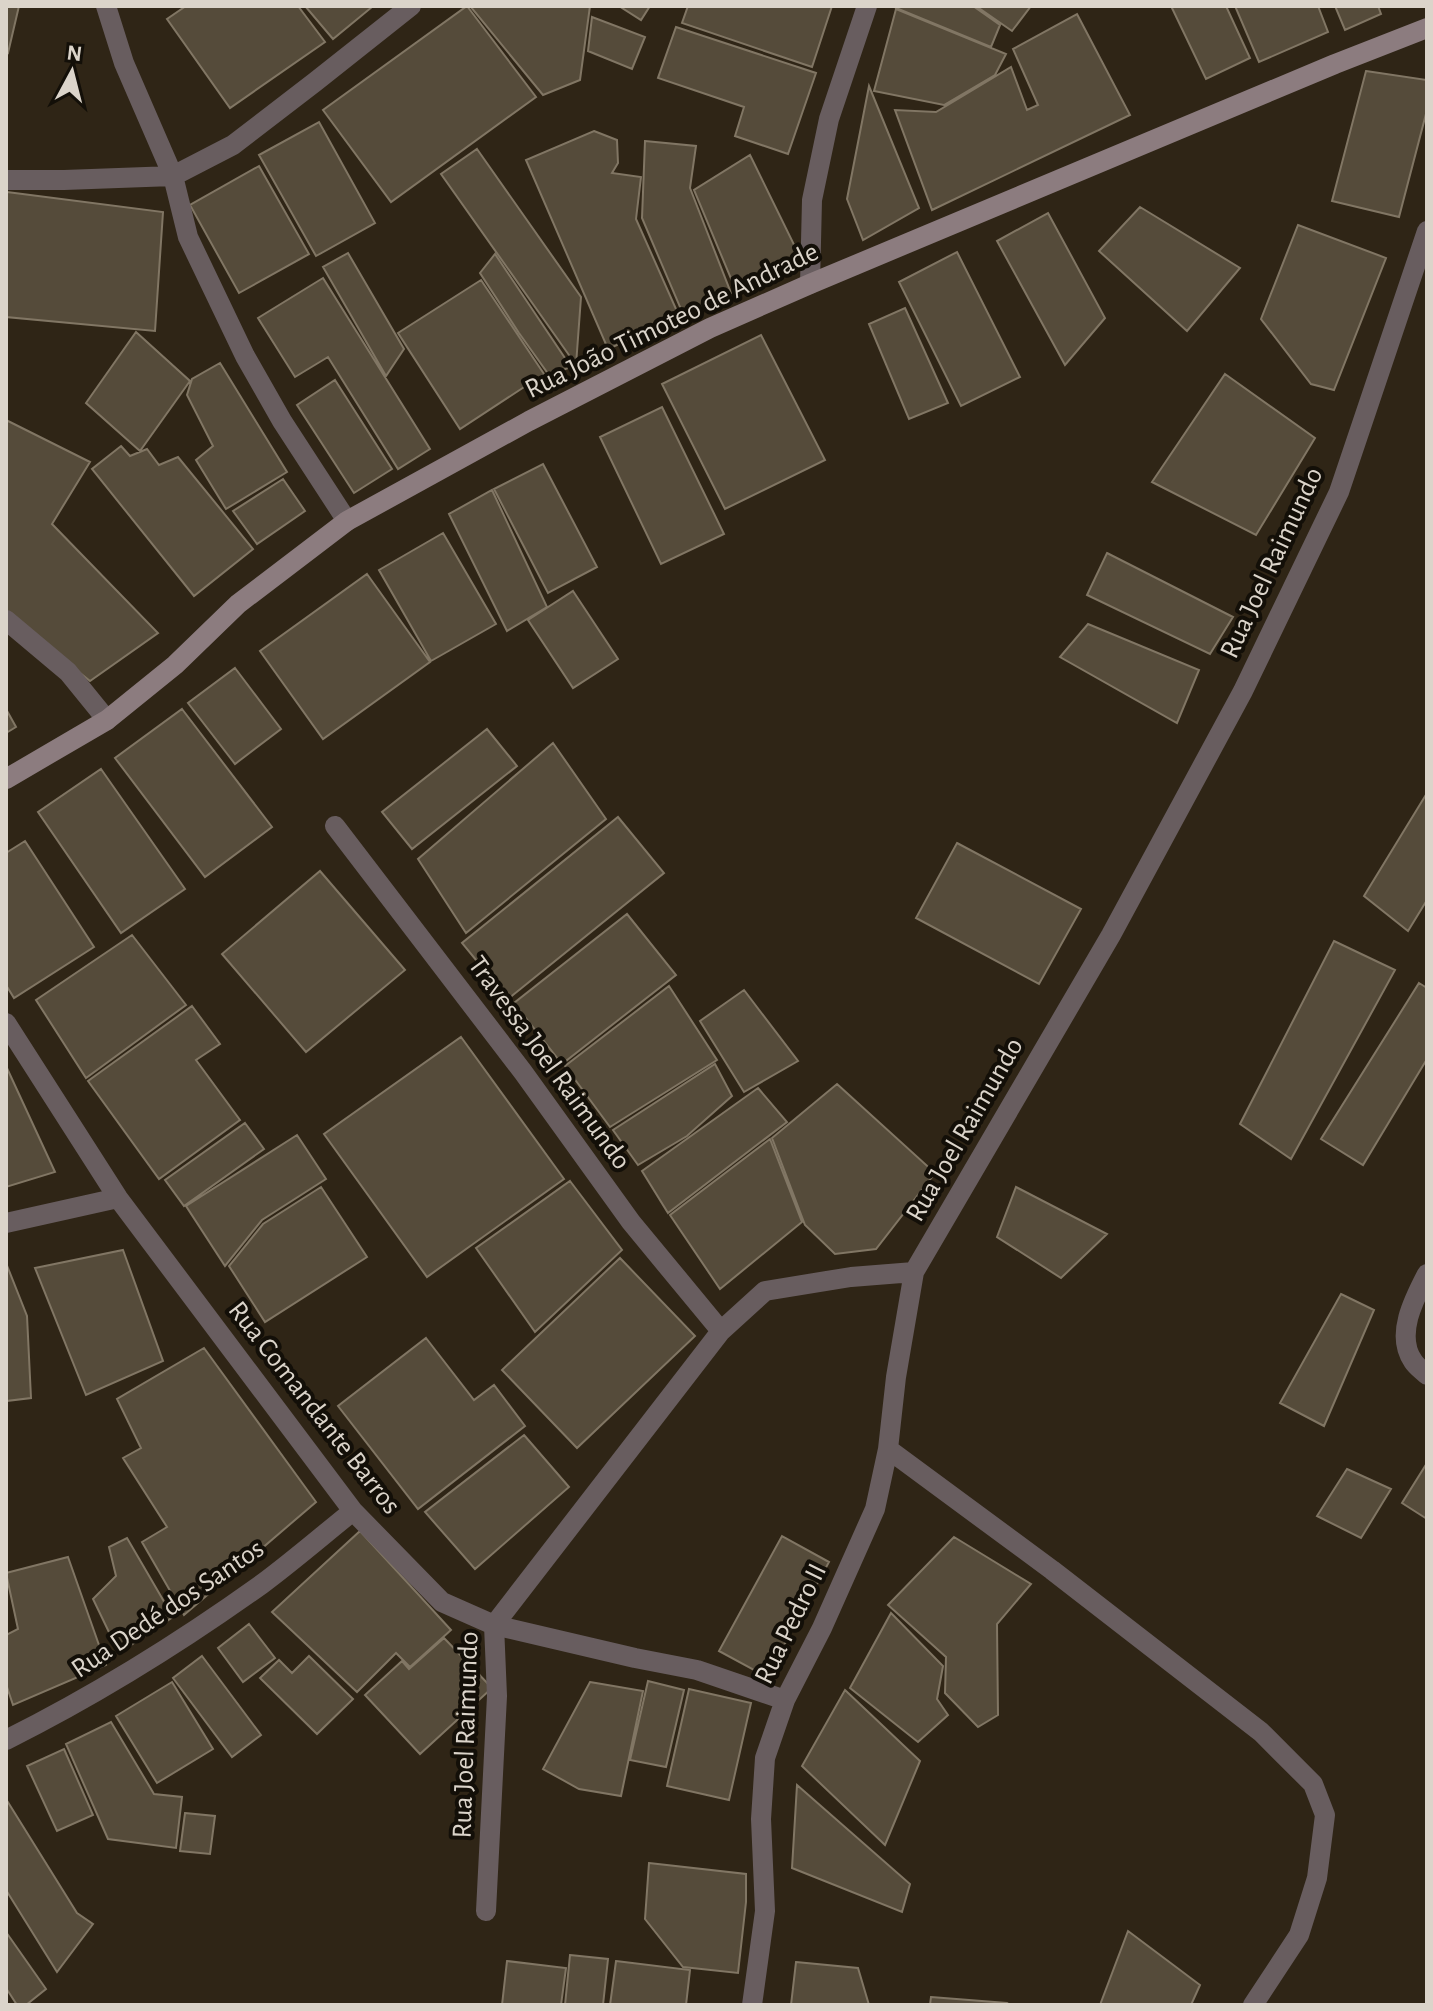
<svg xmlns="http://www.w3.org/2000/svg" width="1433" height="2011" viewBox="0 0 1433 2011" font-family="'Alegreya Sans',sans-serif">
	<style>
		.building { fill: #554b3a; stroke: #817664; stroke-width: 2 }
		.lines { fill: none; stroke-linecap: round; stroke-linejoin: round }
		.street { stroke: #685d5f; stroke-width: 20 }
		.secondary { stroke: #8c7c7f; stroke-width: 20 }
		.labels { text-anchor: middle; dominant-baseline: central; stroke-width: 8; stroke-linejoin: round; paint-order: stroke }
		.street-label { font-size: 28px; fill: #dbd4ca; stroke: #130f08 }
	</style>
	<rect width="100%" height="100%" fill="#2f2516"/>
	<path class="building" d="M6 6H19L8 53 6 52Z
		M186 6H298L325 42 230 108 167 19Z
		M305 6H371L372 7 333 39Z
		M467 6 536 97 391 202 323 110Z
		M470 6H590L580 80 543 95Z
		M619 6H650L641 20Z
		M688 6H832L812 67 682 23Z
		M897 6H973L1000 25 991 47 896 8Z
		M976 6H1031L1012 31Z
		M1171 6H1226L1250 58 1206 79Z
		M1235 6H1318L1328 32 1259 62Z
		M1335 6H1378L1381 14 1345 30Z
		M896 9 1006 54 995 75 944 105 874 91Z
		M1077 14 1130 115 932 210 895 110 936 112 1011 67 1027 110 1038 105 1013 49Z
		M592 17 645 37 632 69 588 51Z
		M676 27 816 73 788 154 735 136 744 107 658 78Z
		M1366 71 1427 80V110L1399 217 1332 201Z
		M869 86 919 208 863 240 847 199Z
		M319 122 375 223 316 256 259 155Z
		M594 131 617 140 618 163 612 173 641 177 636 219 680 318 608 349 526 160Z
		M645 141 696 146 690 188 731 293 683 314 642 218Z
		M477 149 581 297 576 365 441 174Z
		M750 155 802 261 737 293 694 190Z
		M259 166 309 254 239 293 190 205Z
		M7 192 163 212 155 331 6 317Z
		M1140 207 1240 268 1187 331 1099 251Z
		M1048 213 1105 318 1065 365 997 241Z
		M1298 225 1386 258 1334 390 1311 384 1261 319Z
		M957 252 1020 377 961 406 899 282Z
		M348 253 404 349 386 376 323 267Z
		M495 254 571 367 549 375 519 333 480 273Z
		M323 278 430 449 398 469 328 357 295 377 258 318Z
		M481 280 544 374 460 429 398 333Z
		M905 308 948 403 909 419 869 324Z
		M136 332 190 381 140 451 86 403Z
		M761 335 825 460 725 509 662 384Z
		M220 363 287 472 226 509 196 460 213 446 187 395 192 379Z
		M1225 374 1315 438 1256 535 1152 482Z
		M335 380 392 469 354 493 297 405Z
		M662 407 724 534 661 564 600 437Z
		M6 420 90 462 52 524 158 633 90 681 6 613Z
		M121 446 130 456 147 449 159 465 178 457 253 549 194 596 92 469Z
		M543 464 597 567 548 593 494 489Z
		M283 479 305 511 257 544 233 511Z
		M492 490 547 607 507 631 449 514Z
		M443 533 496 624 431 661 379 570Z
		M1107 553 1233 617 1210 654 1087 595Z
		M367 574 430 662 323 739 260 651Z
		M573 591 618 659 573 688 528 620Z
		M1088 624 1199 670 1177 723 1060 657Z
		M235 668 281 729 235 764 188 703Z
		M6 709 16 727 6 733Z
		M182 709 272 827 205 877 115 758Z
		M487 729 517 766 412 849 382 812Z
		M553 743 606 819 466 933 418 859Z
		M101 769 185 889 121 933 38 812Z
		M1427 793V900L1408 931 1364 896Z
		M618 817 664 873 508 999 462 943Z
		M25 841 94 947 14 998 6 985V853Z
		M957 843 1081 909 1039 984 916 918Z
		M320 871 405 970 306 1052 222 954Z
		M627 914 676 975 562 1064 514 1003Z
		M132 935 186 1005 86 1078 36 1000Z
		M1334 941 1395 970 1291 1159 1240 1124Z
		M1419 983 1427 988V1059L1363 1165 1321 1139Z
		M669 986 717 1060 610 1127 565 1066Z
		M744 990 798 1061 744 1092 700 1021Z
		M192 1006 220 1044 196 1060 240 1120 159 1179 88 1081Z
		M461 1037 564 1179 427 1277 324 1134Z
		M715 1064 732 1096 687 1136 638 1165 613 1130Z
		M6 1066 55 1172 6 1187Z
		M837 1084 935 1173 876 1249 835 1254 805 1225 772 1138Z
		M758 1088 787 1122 668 1213 642 1171Z
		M245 1123 264 1149 184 1206 165 1180Z
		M297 1135 326 1179 262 1220 225 1266 186 1206Z
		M770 1139 802 1222 720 1289 670 1215Z
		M570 1181 622 1250 535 1332 476 1248Z
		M321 1187 367 1257 265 1322 229 1266 263 1224Z
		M1016 1187 1107 1234 1061 1278 997 1237Z
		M123 1250 163 1361 86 1395 35 1268Z
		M620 1258 695 1336 577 1448 502 1370Z
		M6 1263 27 1316 31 1398 6 1401Z
		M1341 1294 1374 1310 1324 1426 1280 1403Z
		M426 1338 474 1400 494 1385 525 1426 418 1509 338 1406Z
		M204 1348 316 1502 184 1615 142 1542 167 1527 123 1458 141 1448 117 1399Z
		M524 1435 569 1487 475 1569 425 1512Z
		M1427 1463V1519L1402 1503Z
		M1347 1469 1391 1489 1361 1538 1317 1516Z
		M360 1531 451 1630 410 1667 396 1653 357 1692 272 1612Z
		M782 1536 829 1562 767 1677 719 1651Z
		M954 1537 1031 1584 997 1624 998 1715 978 1727 945 1693 946 1657 888 1605Z
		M127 1538 173 1617 119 1653 93 1599 116 1576 109 1547Z
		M68 1557 106 1665 13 1705 6 1684V1635L18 1629 6 1573Z
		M891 1613 943 1666 937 1699 948 1715 918 1742 850 1688Z
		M249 1624 275 1658 243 1682 218 1648Z
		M444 1638 492 1688 420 1754 365 1695 402 1661 409 1669Z
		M202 1656 261 1735 232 1757 173 1678Z
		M309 1656 353 1699 317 1734 260 1678 279 1660 292 1673Z
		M648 1681 684 1690 666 1767 630 1760Z
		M172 1682 213 1749 157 1783 116 1716Z
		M590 1682 643 1691 621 1796 579 1789 543 1769Z
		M689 1689 751 1703 729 1800 667 1786Z
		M845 1690 920 1761 885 1845 802 1766Z
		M111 1722 154 1794 182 1797 176 1848 108 1839 66 1744Z
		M64 1749 93 1815 57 1831 27 1766Z
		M797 1785 910 1884 902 1912 792 1868Z
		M6 1799 77 1913 93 1924 57 1972 6 1890Z
		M185 1813 215 1816 210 1854 180 1851Z
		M649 1863 746 1874V1902L738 1973 683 1967 645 1919Z
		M1128 1931 1200 1985 1191 2005H1100Z
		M6 1932 46 1989 26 2005H17L6 1988Z
		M570 1955 608 1959 603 2005H565Z
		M507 1961 566 1968 561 2005H502Z
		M616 1961 690 1970 686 2005H610Z
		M796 1962 858 1968 869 2005H791Z
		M931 1997 1007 2003 1010 2005H930Z"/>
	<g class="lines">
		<path class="street" d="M106 6 124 63 173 176 188 237 245 356 282 421 347 521
			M6 180H64L173 176 233 145 315 82 411 6
			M810 284 812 200 829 119 867 6
			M6 620 68 672 107 720
			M335 826 523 1072 631 1222 721 1331
			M6 1023 118 1198 353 1511 442 1602 494 1625 635 1658 697 1670 785 1700
			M6 1223 118 1198
			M1427 1274C1414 1299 1395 1335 1413 1361 1416 1366 1423 1371 1427 1375
			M888 1449 1052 1570 1261 1732 1313 1784 1325 1815 1317 1878 1299 1935 1253 2005
			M6 1740C96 1695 181 1642 262 1584 293 1561 323 1535 353 1511
			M486 1911 497 1696 494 1625 721 1331 765 1291 851 1277 914 1272
			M752 2005 765 1911 761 1819 765 1758 785 1700 822 1628 875 1509 888 1449 896 1377 914 1272 1111 935 1243 691 1339 492 1427 231"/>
		<path class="secondary" d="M6 779 107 720 175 665 238 604 347 521 529 421 710 328 810 284 1335 64 1427 28"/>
	</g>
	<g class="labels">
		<g class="street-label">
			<text transform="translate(672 321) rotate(-26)">Rua João Timoteo de Andrade</text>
			<text transform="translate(1272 563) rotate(-65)">Rua Joel Raimundo</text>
			<text transform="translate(549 1063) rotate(54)">Travessa Joel Raimundo</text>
			<text transform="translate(965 1130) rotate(-60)">Rua Joel Raimundo</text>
			<text transform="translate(314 1408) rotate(52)">Rua Comandante Barros</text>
			<text transform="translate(168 1609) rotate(-34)">Rua Dedé dos Santos</text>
			<text transform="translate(791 1624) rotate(-64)">Rua Pedro II</text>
			<text transform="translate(466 1735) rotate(-88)">Rua Joel Raimundo</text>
		</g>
	</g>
	<rect width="1433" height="2011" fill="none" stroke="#dbd4ca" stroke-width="16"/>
	<g transform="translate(72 72) rotate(7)" stroke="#130f08" stroke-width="6" paint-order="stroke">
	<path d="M0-6L14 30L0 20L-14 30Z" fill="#dbd4ca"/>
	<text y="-12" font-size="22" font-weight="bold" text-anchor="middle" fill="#dbd4ca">N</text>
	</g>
</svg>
